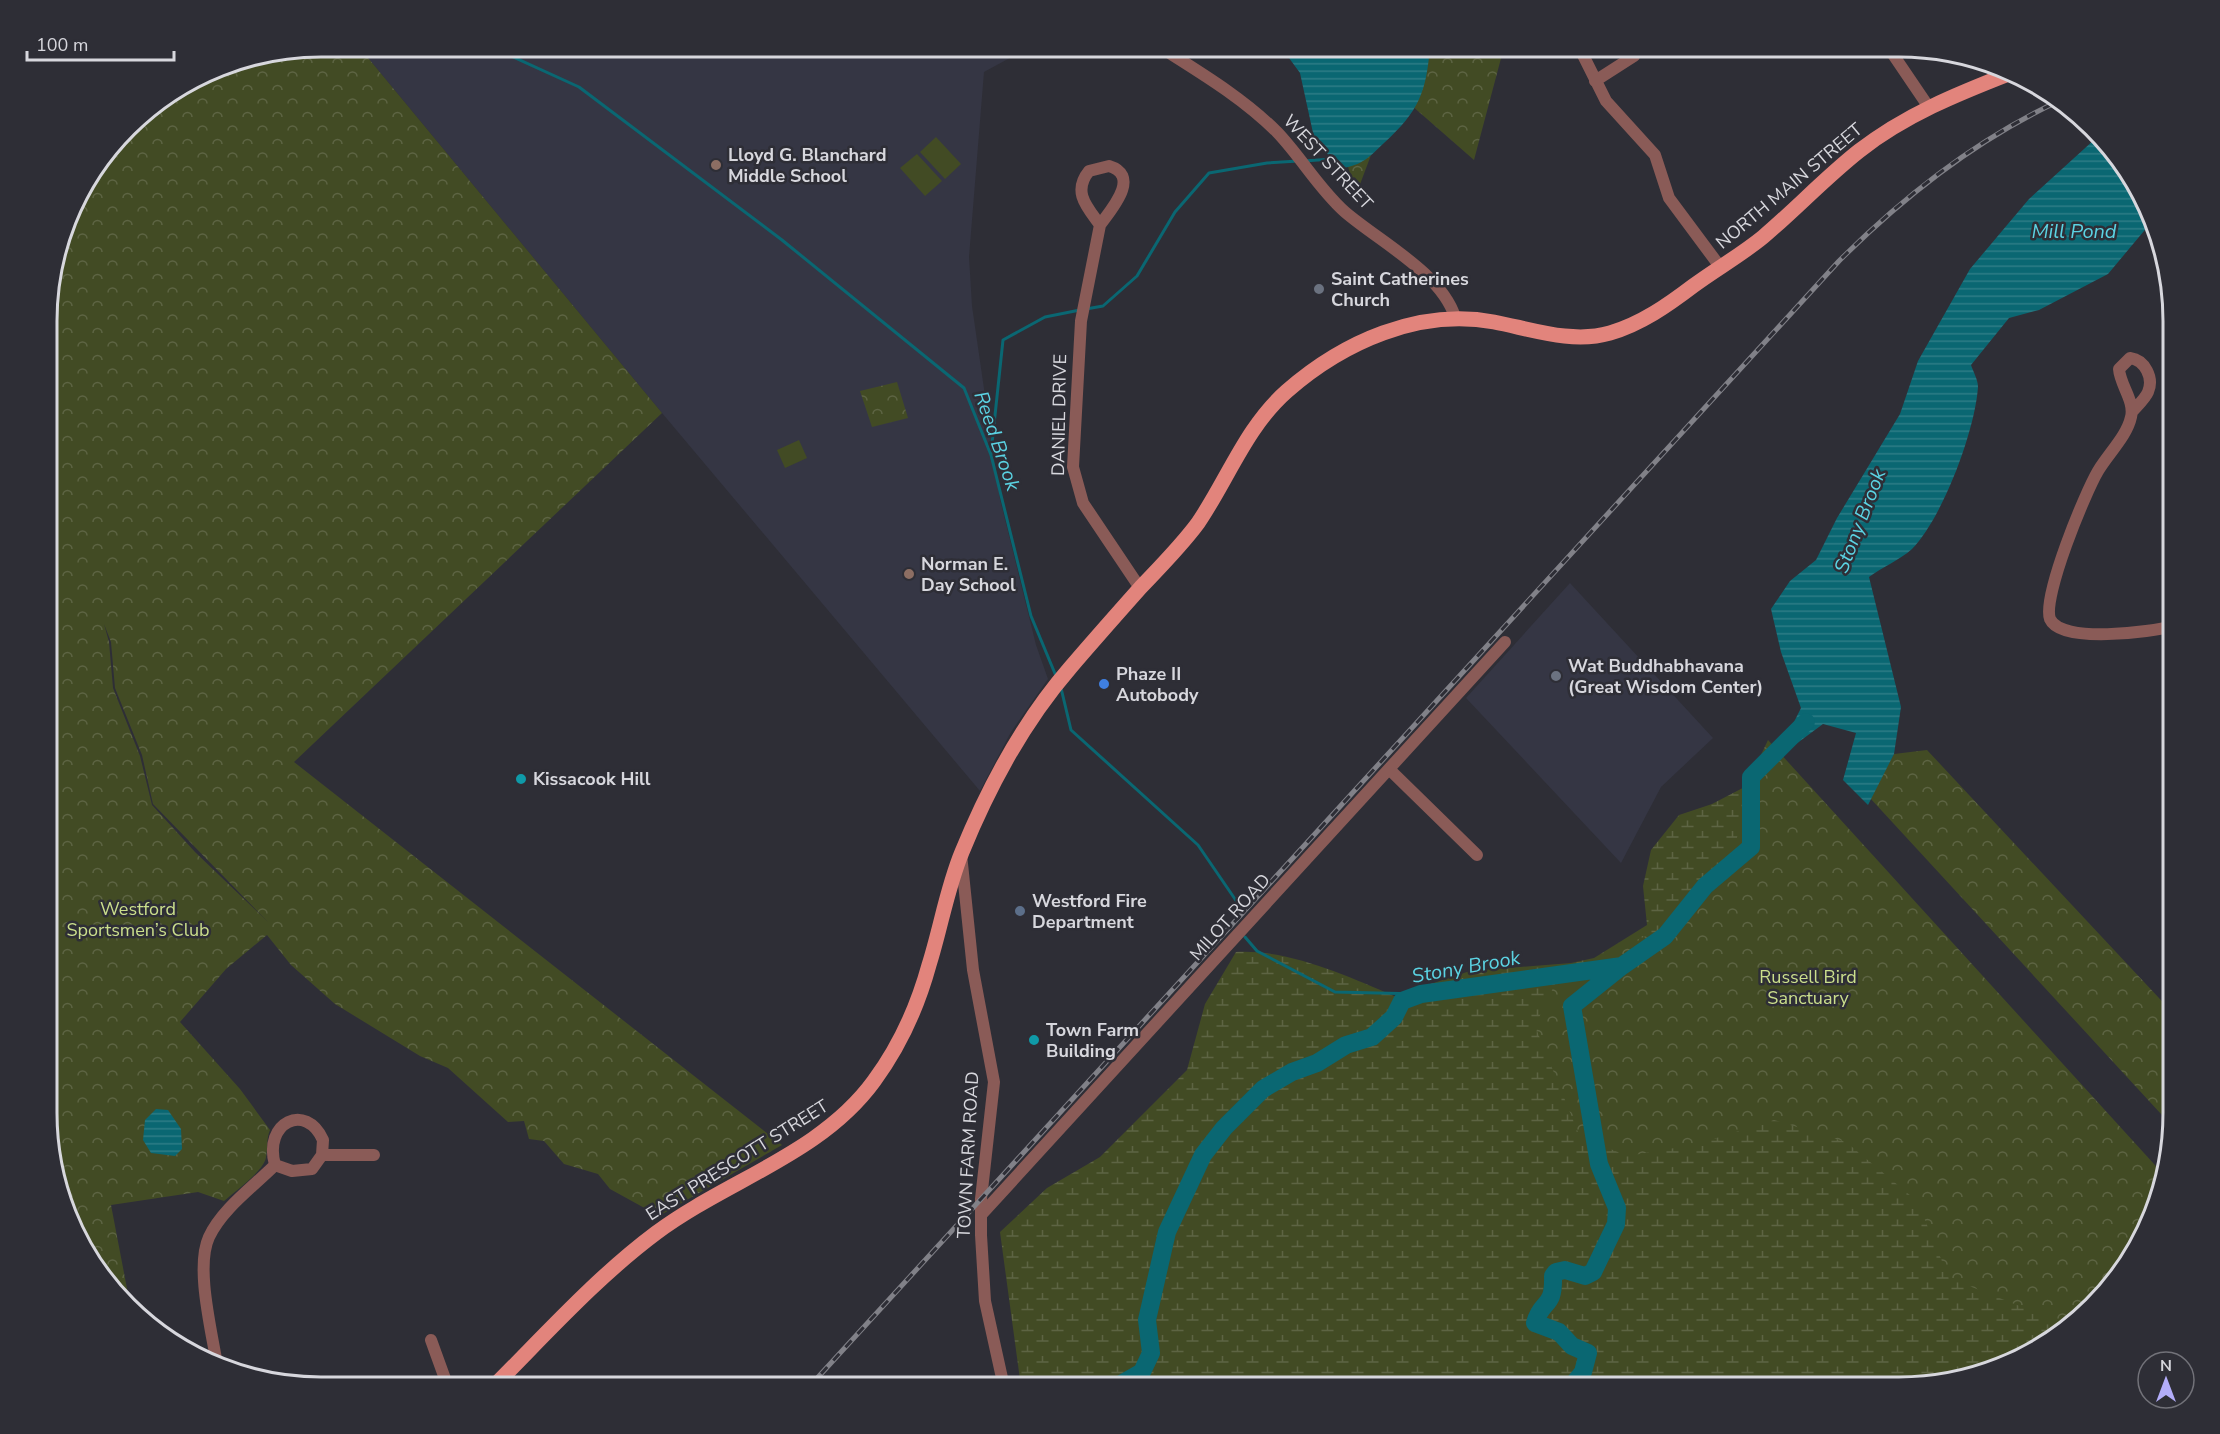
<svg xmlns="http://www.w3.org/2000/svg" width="2220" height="1434" viewBox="0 0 2220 1434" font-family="'Nunito Sans',sans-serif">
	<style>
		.built { fill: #353644 }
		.grass { fill: #424b24 }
		.wetland { fill: url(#wetland-marsh) }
		.park { fill: url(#park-crowns); fill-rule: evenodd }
		.water { fill: url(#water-rules) }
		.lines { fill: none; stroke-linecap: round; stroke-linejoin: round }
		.stream { stroke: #0a6772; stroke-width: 3 }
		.river { stroke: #0a6772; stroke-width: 18 }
		.minor { stroke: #8a5b57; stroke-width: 12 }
		.major { stroke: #e2847c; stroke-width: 15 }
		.rail-casing { stroke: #818188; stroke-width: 5 }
		.rail { stroke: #2e2e36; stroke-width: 3; stroke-dasharray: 9; stroke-linecap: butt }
		.education-dot { fill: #8d6e63; stroke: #2e2e36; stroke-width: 2 }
		.worship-dot { fill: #6b7280; stroke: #2e2e36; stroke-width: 2 }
		.shop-dot { fill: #3f7fe0; stroke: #2e2e36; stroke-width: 2 }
		.culture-dot { fill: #0f9aa8; stroke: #2e2e36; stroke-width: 2 }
		.service-dot { fill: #5c6f8a; stroke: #2e2e36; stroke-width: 2 }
		.labels { text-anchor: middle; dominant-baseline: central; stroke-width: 5; stroke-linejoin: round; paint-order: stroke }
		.poi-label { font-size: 18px; font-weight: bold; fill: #d7d7dd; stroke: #2e2e36; text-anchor: start }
		.street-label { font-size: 18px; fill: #d7d7dd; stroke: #2e2e36 }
		.park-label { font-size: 18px; fill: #cbdf8c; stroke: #2e2e36 }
		.water-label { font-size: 20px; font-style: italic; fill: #5bd3e3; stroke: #2e2e36 }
		.rim { fill: none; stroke: #d7d7dd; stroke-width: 3 }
	</style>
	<defs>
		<pattern id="wetland-marsh" width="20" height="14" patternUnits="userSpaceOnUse" patternTransform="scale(1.5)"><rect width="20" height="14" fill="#424b24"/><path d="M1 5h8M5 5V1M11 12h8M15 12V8" fill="none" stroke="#5d6443"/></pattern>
		<pattern id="park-crowns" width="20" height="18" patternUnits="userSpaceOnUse" patternTransform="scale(1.5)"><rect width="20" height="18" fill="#424b24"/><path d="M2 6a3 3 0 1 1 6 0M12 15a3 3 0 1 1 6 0" fill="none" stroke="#5d6443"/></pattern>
		<pattern id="water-rules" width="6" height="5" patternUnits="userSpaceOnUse" patternTransform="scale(1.5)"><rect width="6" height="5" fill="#0a6772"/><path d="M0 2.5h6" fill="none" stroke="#2d7c86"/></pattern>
	</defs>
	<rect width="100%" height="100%" fill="#2e2e36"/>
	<path class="built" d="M359 47H1030L984 72 969 257 972 306 1000 499 1036 645 1048 679 1011 732 980 791 662 413Z
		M1570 583 1713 738 1661 787 1621 863 1466 698Z"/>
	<path class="grass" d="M936 137 961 164 945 179 920 152Z
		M917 154 942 181 925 196 900 168Z
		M799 440 807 458 785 468 777 450Z"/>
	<path class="wetland" d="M1760 779 1779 789 1758 1115 2159 1201 2127 1266 2036 1351 1917 1387H1021L1000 1232 1047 1188 1100 1157 1187 1070 1205 1004 1236 952C1288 949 1347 976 1394 996L1470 971 1571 963 1594 958 1647 925 1643 886 1651 850 1679 815 1712 804Z"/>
	<path class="park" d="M321 47H359L662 413 294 762 782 1145 659 1216 610 1189 598 1174 564 1164 544 1141 529 1139 524 1121 508 1122 448 1068 420 1056 335 1004 291 965 267 935 226 969 180 1022 240 1089 270 1130C266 1140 268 1147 266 1157 265 1170 234 1192 224 1201L198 1192 111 1205 129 1299 83 1251 49 1148V286L75 199 140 115 216 67ZM104 624 111 642 115 688 142 755 153 804 268 922 195 852 152 805 140 756 113 688 109 642Z
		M1298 47H1504L1474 160 1395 91 1356 195 1319 63Z
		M897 382 908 418 872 427 860 391Z
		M1768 740 2164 1175 2159 1201 2127 1266 2065 1324 1949 1278 1917 1201 1846 1142 1774 1120 1698 1144 1628 1156 1580 1137 1535 1026 1555 984 1629 943 1690 918 1734 850 1741 821 1760 790 1759 759Z
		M1927 750 2173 1013V1127L1870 798 1894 754Z"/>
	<path class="water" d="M1281 47H1430C1426 93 1419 111 1384 143 1369 157 1363 165 1342 168L1315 142 1300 73Z
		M2095 139 2137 184 2149 225 2108 274 2039 310 2009 318 1971 365C1973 371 1978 380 1978 387 1975 431 1943 517 1912 549 1900 560 1882 567 1869 577L1901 707 1894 754 1868 805 1843 780 1856 733 1823 724 1796 744 1787 736 1801 708 1781 652 1771 609 1790 581 1816 560 1837 518 1900 414 1918 361 1970 269 2029 199Z
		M156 1109 168 1110 181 1129 182 1149 175 1156 151 1153 143 1140 145 1120Z"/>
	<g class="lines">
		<path class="stream" d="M491 47 579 87 782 240 964 388 991 455 1031 616 1056 676
			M1304 161 1332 159
			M1086 309 1103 306 1137 276 1175 212 1209 173 1267 163 1298 161
			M991 453 1003 340 1045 317 1080 310
			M1061 688 1071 730 1198 845 1237 902
			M1245 937 1257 951 1335 992 1421 994"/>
		<path class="river" d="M1116 1387 1142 1372 1151 1353 1147 1320 1167 1232 1203 1155 1224 1128 1263 1089 1292 1072 1317 1063 1346 1045 1372 1037 1394 1017 1402 1001 1421 994 1622 966 1665 936 1705 886 1751 847V777L1806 722
			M1571 1387 1583 1372 1588 1353 1572 1346 1559 1332 1535 1323C1542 1298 1554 1310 1553 1276L1556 1272 1565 1270 1585 1276 1593 1272 1616 1224 1617 1208 1599 1164 1572 1006 1622 966"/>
		<path class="minor" d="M1160 47C1201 73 1243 98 1277 132 1301 157 1319 189 1345 212 1380 242 1441 273 1455 317
			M1579 47 1606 101 1655 155 1669 198 1721 268
			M1888 47 1928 106
			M1595 81 1634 56 1637 47
			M1100 225C1110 211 1142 176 1109 166L1089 171C1072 192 1087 207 1100 225L1081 321 1073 467 1083 503 1140 588
			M2132 412C2137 406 2145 399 2148 392 2154 378 2145 360 2130 358L2119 369C2120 385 2135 401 2131 417 2127 436 2108 454 2098 471 2085 493 2042 597 2050 619 2061 644 2151 632 2173 626
			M1389 769 1477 855
			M961 854 973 970 994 1082 981 1199V1235L985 1301 1004 1387
			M275 1165 292 1171 312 1169 322 1155
			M981 1215 1505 642
			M431 1340 448 1387
			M217 1365C212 1332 195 1267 209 1237 222 1209 253 1187 275 1165 263 1122 306 1102 323 1140L322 1155H374"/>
		<path class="major" d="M493 1387C545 1335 597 1277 656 1233 727 1180 821 1154 874 1081 899 1047 918 1005 929 965 941 927 947 888 962 852 989 786 1024 721 1070 668 1093 641 1117 614 1141 587 1161 566 1181 546 1198 523 1228 479 1246 427 1287 391 1343 342 1419 308 1494 322 1531 329 1572 344 1610 333 1641 324 1668 305 1693 286 1716 269 1741 255 1763 237 1796 209 1826 177 1859 151 1905 115 1957 94 2011 73"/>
		<defs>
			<path id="rail" d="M809 1387 1839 261C1904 196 1975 140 2059 101"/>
		</defs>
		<use href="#rail" class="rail-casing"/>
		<use href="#rail" class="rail"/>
	</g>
	<g class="education-dot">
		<circle cx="716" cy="165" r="6"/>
		<circle cx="909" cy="574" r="6"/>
	</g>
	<g class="worship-dot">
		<circle cx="1319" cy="289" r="6"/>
		<circle cx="1556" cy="676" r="6"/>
	</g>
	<circle class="shop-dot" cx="1104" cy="684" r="6"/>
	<g class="culture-dot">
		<circle cx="521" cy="779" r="6"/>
		<circle cx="1034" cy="1040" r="6"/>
	</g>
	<circle class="service-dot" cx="1020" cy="911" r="6"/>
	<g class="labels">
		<g class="poi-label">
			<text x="728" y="155">Lloyd G. Blanchard<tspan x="728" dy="21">Middle School</tspan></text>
			<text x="1331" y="279">Saint Catherines<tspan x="1331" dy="21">Church</tspan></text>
			<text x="921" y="564">Norman E.<tspan x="921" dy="21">Day School</tspan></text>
			<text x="1568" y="666">Wat Buddhabhavana<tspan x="1568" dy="21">(Great Wisdom Center)</tspan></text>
			<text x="1116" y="674">Phaze II<tspan x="1116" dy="21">Autobody</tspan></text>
			<text x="533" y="779">Kissacook Hill</text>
			<text x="1032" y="901">Westford Fire<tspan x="1032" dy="21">Department</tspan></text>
			<text x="1046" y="1030">Town Farm<tspan x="1046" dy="21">Building</tspan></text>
		</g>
		<g class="street-label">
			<text transform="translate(1328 162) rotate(47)">WEST STREET</text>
			<text transform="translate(1789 186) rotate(-40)">NORTH MAIN STREET</text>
			<text transform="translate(1059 415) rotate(-89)">DANIEL DRIVE</text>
			<text transform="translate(1230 917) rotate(-48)">MILOT ROAD</text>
			<text transform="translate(968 1155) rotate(-87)">TOWN FARM ROAD</text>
			<text transform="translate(737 1160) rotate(-32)">EAST PRESCOTT STREET</text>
		</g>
		<g class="park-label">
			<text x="138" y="909">Westford<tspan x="138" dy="21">Sportsmen’s Club</tspan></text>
			<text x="1808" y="977">Russell Bird<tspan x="1808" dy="21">Sanctuary</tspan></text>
		</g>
		<g class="water-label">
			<text x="2074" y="231">Mill Pond</text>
			<text transform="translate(997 441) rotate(71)">Reed Brook</text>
			<text transform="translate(1860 521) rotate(-69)">Stony Brook</text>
			<text transform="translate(1466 967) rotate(-10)">Stony Brook</text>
		</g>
	</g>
	<path d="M0 0H2220V1434H0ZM321 57H1899A264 264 0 0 1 2163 321V1113A264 264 0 0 1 1899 1377H321A264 264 0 0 1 57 1113V321A264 264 0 0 1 321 57Z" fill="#2e2e36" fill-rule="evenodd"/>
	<path class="rim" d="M321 57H1899A264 264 0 0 1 2163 321V1113A264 264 0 0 1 1899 1377H321A264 264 0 0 1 57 1113V321A264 264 0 0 1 321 57Z"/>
	<g transform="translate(2166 1380)"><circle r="28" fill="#2e2e36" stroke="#727279" stroke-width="1.5"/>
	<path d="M0-4.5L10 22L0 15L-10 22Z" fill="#b3adf9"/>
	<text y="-9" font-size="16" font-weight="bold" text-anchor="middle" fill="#d7d7dd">N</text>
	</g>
	<path d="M27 51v9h147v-9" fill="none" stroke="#d7d7dd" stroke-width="3"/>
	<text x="36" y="51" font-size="18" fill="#d7d7dd" stroke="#2e2e36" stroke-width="4.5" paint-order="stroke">100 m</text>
</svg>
